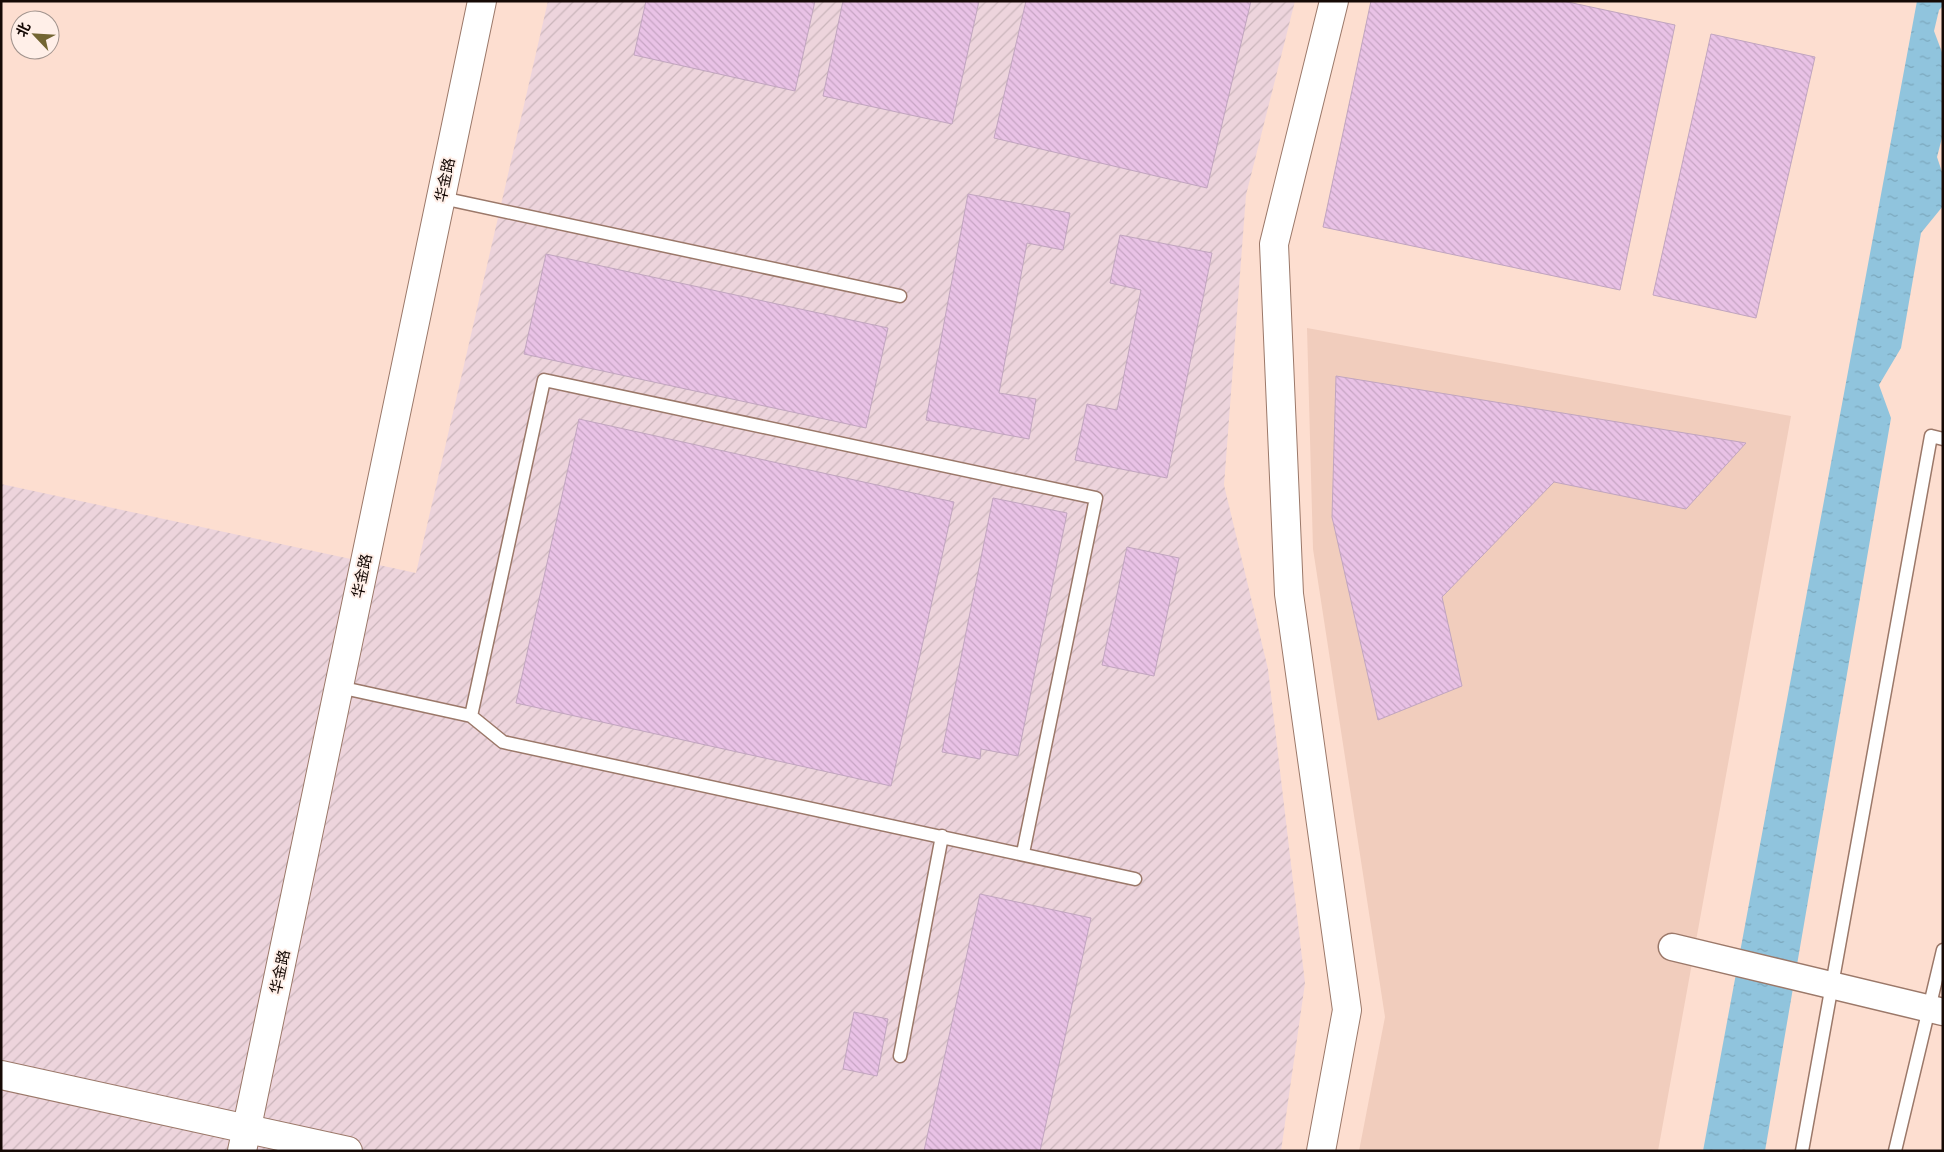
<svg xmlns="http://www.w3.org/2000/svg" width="1944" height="1152" viewBox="0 0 1944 1152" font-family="'Fira Sans Condensed','Noto Sans SC',sans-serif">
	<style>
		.built { fill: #f1cdbd }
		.industrial { fill: url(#industrial-furrows) }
		.water { fill: url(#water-ripples) }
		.building { fill: url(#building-back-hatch); stroke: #c1a5bf }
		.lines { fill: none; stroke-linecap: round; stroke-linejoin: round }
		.service-casing { stroke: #9b7869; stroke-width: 15 }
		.minor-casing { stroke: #9b7869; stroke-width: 29 }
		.tertiary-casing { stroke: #9b7869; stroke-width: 30 }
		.primary-casing { stroke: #9b7869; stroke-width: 30 }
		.service { stroke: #fff; stroke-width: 12 }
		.minor { stroke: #fff; stroke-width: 26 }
		.tertiary { stroke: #fff; stroke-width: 28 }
		.primary { stroke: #fff; stroke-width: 28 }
		.labels { text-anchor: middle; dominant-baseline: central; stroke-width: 4; stroke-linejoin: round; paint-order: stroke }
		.street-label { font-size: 15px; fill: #150905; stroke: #ffefe8 }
	</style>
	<defs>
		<pattern id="industrial-furrows" width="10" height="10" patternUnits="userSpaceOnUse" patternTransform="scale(1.25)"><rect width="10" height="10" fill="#edd4dc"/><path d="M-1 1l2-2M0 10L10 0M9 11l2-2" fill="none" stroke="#cab5bb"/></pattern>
		<pattern id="water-ripples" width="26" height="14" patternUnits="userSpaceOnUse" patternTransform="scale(1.25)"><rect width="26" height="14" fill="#90c4dd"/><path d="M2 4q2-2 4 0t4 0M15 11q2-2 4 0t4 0" fill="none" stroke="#7ba7bc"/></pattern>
		<pattern id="building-back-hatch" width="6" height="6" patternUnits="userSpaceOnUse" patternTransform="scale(1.25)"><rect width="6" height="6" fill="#e9c2e6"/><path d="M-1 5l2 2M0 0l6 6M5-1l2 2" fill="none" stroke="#c7a5c4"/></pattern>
	</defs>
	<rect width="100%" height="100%" fill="#fdded0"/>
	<path class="built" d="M1307 328 1791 416 1658 1151H1359L1385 1017 1313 549Z"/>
	<path class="industrial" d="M548 1H1295L1246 195 1224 485 1268 669 1305 983 1281 1151H1V484L416 573Z"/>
	<path class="water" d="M1917 1H1943V6L1939 10 1934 31 1943 55V134L1937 157 1943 175V206L1921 233 1901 348 1879 385 1891 418 1765 1151H1703Z"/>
	<path class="building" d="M646 1H815L795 91 634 55Z
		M843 1H979L952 124 823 96Z
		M1026 1H1251L1207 188 994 138Z
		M1371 1H1563L1675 25 1620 290 1323 227Z
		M1711 34 1815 57 1756 318 1653 295Z
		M968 194 1070 213 1063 250 1027 243 999 393 1036 399 1029 439 926 420Z
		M1120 235 1212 253 1167 478 1075 460 1087 404 1117 410 1141 290 1110 283Z
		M546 254 888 328 866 428 524 354Z
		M1336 376 1746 443 1686 509 1554 482 1442 597 1462 686 1378 720 1332 517Z
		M579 419 954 502 891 786 516 703Z
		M993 498 1067 513 1018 756 981 749 980 759 942 752Z
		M1127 547 1179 558 1154 676 1102 665Z
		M980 894 1091 918 1040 1151H924Z
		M854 1012 888 1019 877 1076 843 1069Z"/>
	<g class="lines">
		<defs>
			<path id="service" d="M442 198 900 296
				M339 687 471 716 503 742 1135 879
				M471 716 544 380 1096 498 1023 853
				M900 1056 942 836
				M1802 1151 1931 436 1943 439
				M1895 1151 1943 950"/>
			<path id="minor" d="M1672 947 1943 1012"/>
			<path id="tertiary" d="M1 1075 348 1151
				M1321 1151 1347 1010 1289 594 1274 244 1334 1"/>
			<path id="primary" d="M242 1151 482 1"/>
		</defs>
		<use href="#service" class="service-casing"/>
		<use href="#minor" class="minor-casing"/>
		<use href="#tertiary" class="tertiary-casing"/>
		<use href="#primary" class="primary-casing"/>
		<use href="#service" class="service"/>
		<use href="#minor" class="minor"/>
		<use href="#tertiary" class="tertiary"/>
		<use href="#primary" class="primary"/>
	</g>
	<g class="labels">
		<g class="street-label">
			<text transform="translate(445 180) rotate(-78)">华金路</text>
			<text transform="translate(362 576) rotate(-78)">华金路</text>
			<text transform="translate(280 972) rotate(-78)">华金路</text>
		</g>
	</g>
	<rect width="1944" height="1152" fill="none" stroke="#150905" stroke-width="5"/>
	<g transform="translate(35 35) rotate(295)"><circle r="24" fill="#ffefe8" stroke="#a1938d"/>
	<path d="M0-4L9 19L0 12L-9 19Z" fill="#736532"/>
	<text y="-8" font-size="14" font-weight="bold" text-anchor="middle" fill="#150905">北</text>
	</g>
</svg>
